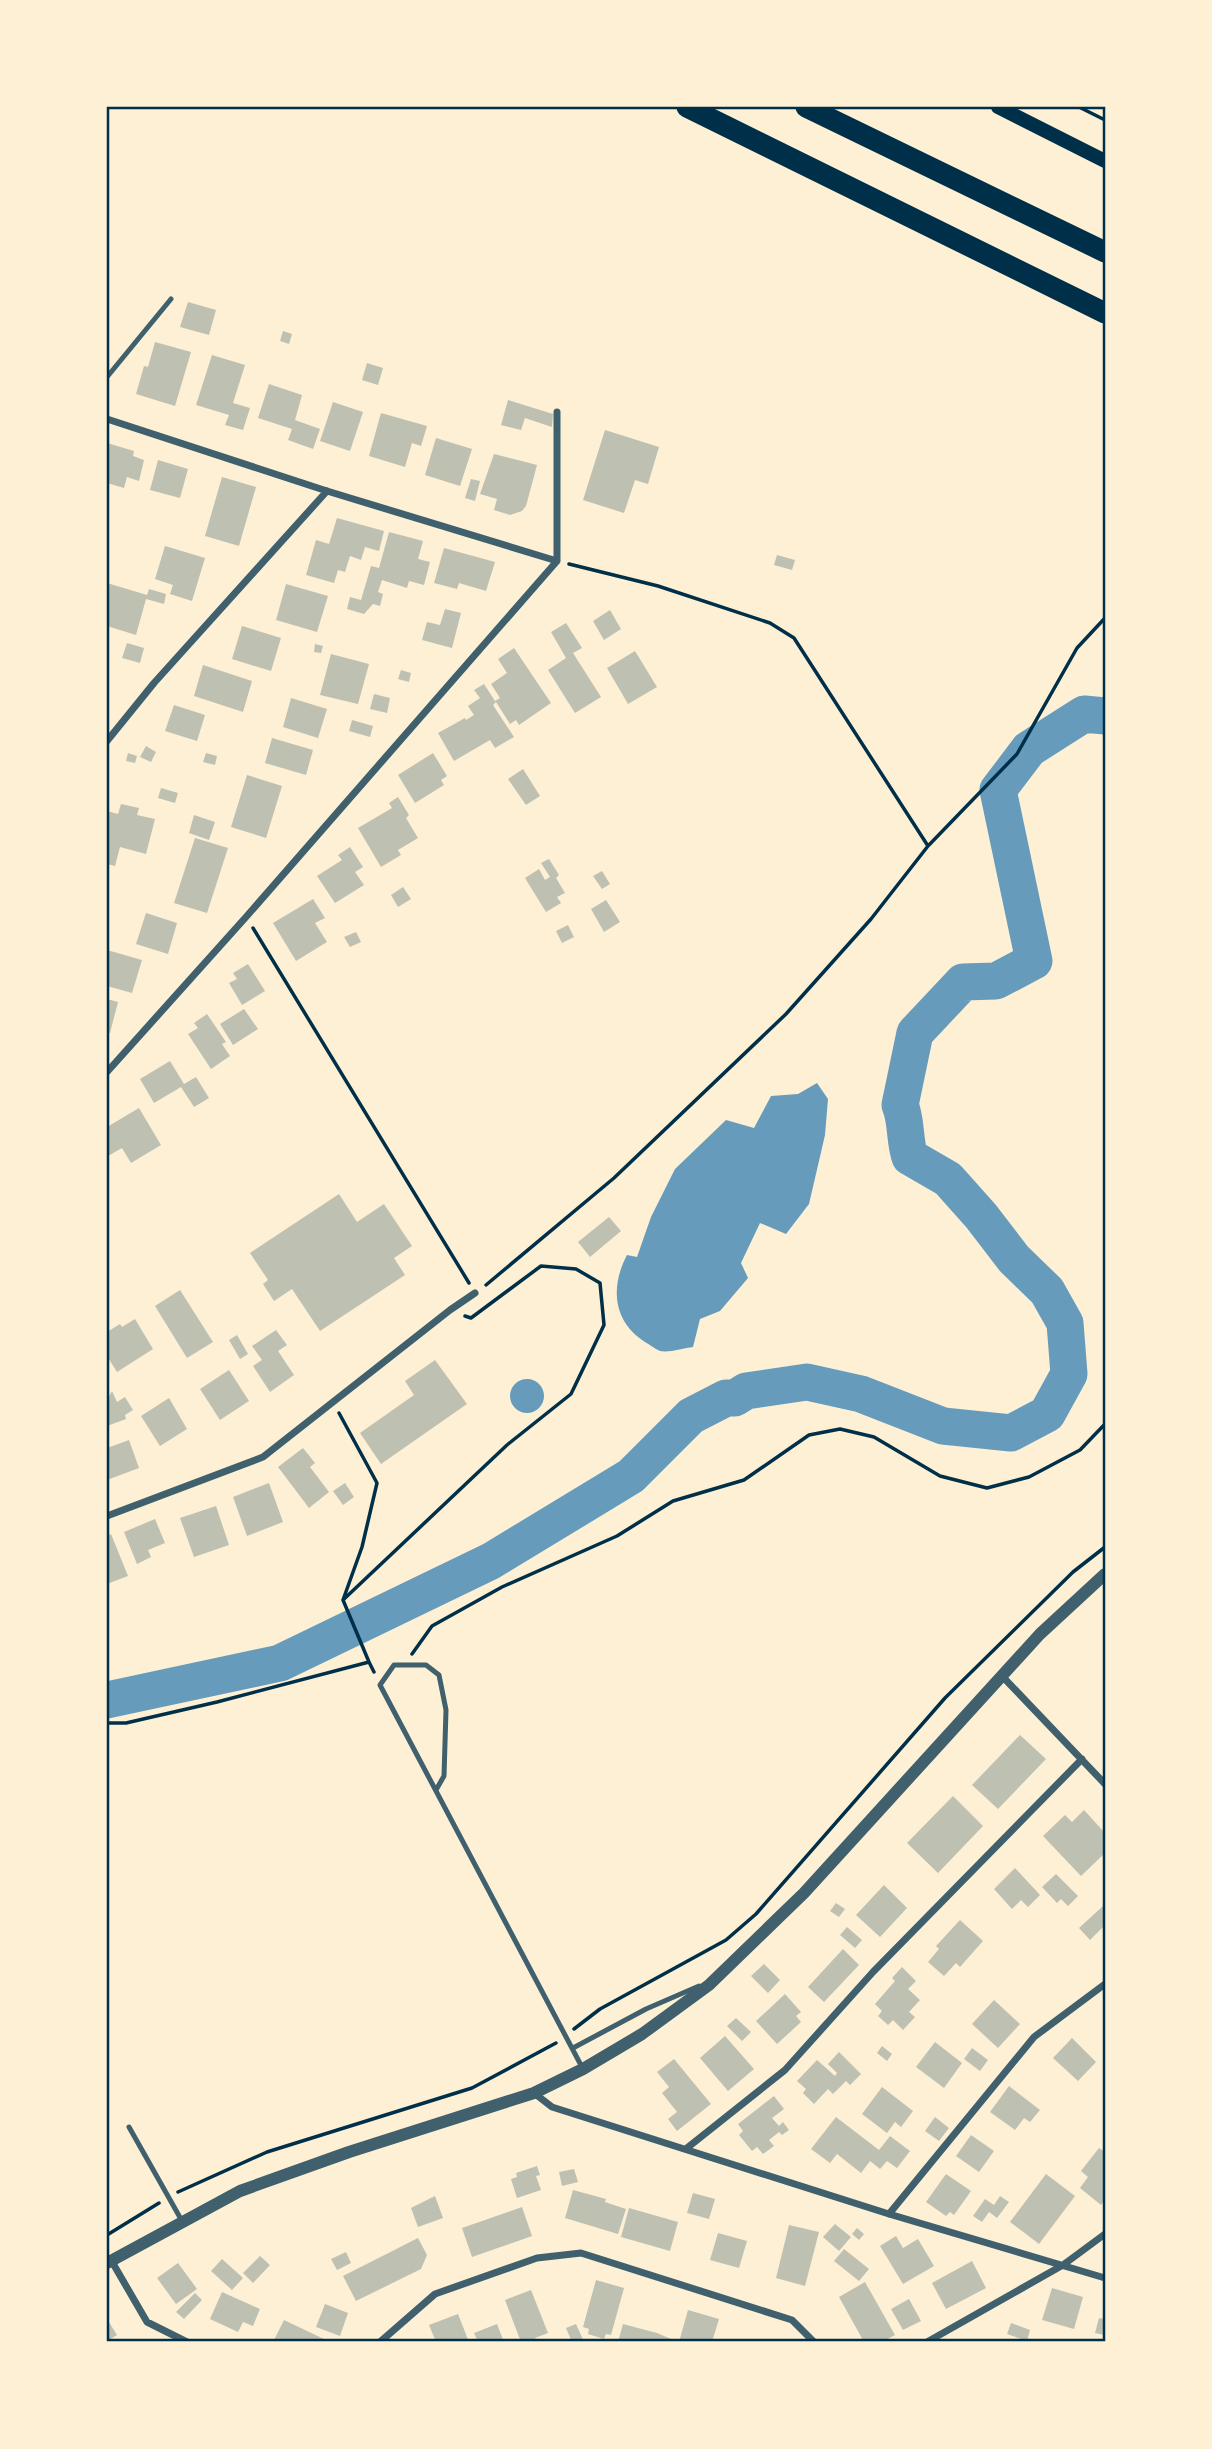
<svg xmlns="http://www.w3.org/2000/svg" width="1212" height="2449" viewBox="0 0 1212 2449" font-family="Helvetica,sans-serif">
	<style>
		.water { fill: #669bbc }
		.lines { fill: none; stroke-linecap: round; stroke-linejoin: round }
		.river { stroke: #669bbc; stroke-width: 37 }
		.building { fill: #bec0b2 }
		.path { stroke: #003049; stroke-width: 3.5 }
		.service { stroke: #3f606c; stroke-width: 5 }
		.minor { stroke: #3f606c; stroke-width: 7 }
		.tertiary { stroke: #3f606c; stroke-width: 12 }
		.secondary { stroke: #003049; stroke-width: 14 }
		.motorway { stroke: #003049; stroke-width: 21 }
		.neatline { fill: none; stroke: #003049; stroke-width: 2.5 }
	</style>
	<rect width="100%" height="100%" fill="#fdf0d5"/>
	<path class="water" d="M817 1083 828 1099 825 1135 809 1204 786 1234 760 1223 741 1263 748 1278 720 1311 700 1319 693 1347C684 1348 669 1353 660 1351 655 1349 649 1344 645 1342 613 1322 610 1287 627 1255L637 1257 651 1217 675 1169 726 1120 754 1128 771 1096 798 1094Z
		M510 1396a17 17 0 1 1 34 0a17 17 0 1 1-34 0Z"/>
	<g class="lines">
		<path class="river" d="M107 1700 280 1663 491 1561 631 1476 691 1416 726 1398H735L746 1391 807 1382 861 1394 943 1426 1011 1433 1047 1414 1069 1374 1065 1323 1047 1291 1014 1259 981 1216 948 1179 910 1157C904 1140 907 1121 900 1105L915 1033 963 982 996 981 1034 961 998 790 1029 749 1084 714 1105 716"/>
	</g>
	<path class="building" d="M188 302 216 310 209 335 180 327Z
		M283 331 292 334 289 344 280 341Z
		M155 342 191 352 175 406 136 394 144 366 148 367Z
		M212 355 245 365 233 403 250 408 243 430 225 425 229 415 196 405Z
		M367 363 383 368 378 385 362 380Z
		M269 384 302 395 295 420 320 429 313 449 288 440 292 429 258 418Z
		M508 400 553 414 552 427 525 418 521 430 501 425Z
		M333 402 363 412 350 451 320 441Z
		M381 413 427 426 421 446 412 443 405 467 369 456Z
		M605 430 659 447 648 484 635 480 624 513 583 500Z
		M436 438 472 449 460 486 425 475Z
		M107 443 134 451 133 456 144 460 139 481 127 477 124 488 107 483Z
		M494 454 537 465 526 506 522 511 510 515 494 510 497 499 480 494Z
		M158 460 188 469 180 498 150 490Z
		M222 477 256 487 239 546 205 536Z
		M471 479 480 481 475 501 465 498Z
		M337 518 384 531 379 551 365 547 361 560 350 556 345 572 338 570 334 583 306 575 316 540 329 544Z
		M389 532 423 541 418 559 430 562 424 585 409 581 407 588 382 580 378 592 383 594 380 606 373 604 364 614 347 609 350 597 361 600 371 566 379 568Z
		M165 546 205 558 192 601 170 594 173 585 155 579Z
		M444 548 495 562 486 591 459 583 457 589 434 583Z
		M777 555 795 560 792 570 774 565Z
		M107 583 147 595 149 589 166 594 164 604 146 599 136 635 107 626Z
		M286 584 328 596 317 632 276 620Z
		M445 609 461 613 452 648 422 640 427 622 440 625Z
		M610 610 621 629 604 640 593 621Z
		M566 623 582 648 573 653 601 697 575 713 548 670 566 658 551 632Z
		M242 626 281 638 271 671 232 659Z
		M127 643 144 648 140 663 122 658Z
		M315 644 323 646 321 653 314 652Z
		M514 648 551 703 519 725 516 720 510 724 496 702 493 705 514 737 495 748 490 740 454 761 438 733 465 718 466 720 474 715 468 706 480 698 474 690 484 684 495 701 500 698 491 684 507 673 498 659Z
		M635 651 657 687 628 704 607 668Z
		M331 654 369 664 358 704 320 695Z
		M203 665 252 681 243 712 194 696Z
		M401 670 411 673 409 682 398 679Z
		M374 694 390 698 387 713 370 709Z
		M291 698 327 709 318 738 283 727Z
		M174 705 205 715 197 741 165 731Z
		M352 720 373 726 370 737 349 731Z
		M272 738 313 750 306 775 265 763Z
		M146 746 156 752 151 762 140 757Z
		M128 753 137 756 135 763 126 761Z
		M206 753 217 756 215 765 203 762Z
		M433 753 447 776 441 780 444 785 415 803 398 775Z
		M523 769 540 796 526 805 508 779Z
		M247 775 282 786 266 838 231 827Z
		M161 788 178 793 175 803 158 798Z
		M398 797 409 815 406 818 418 838 398 850 401 855 381 867 358 828 392 808 389 803Z
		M121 804 139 808 137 815 155 819 146 854 120 847 115 866 107 864V811L118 814Z
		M194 815 215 822 209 840 189 833Z
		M195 838 228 848 207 913 174 903Z
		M350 847 363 867 355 872 364 885 335 903 317 876 342 860 338 855Z
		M549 859 559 875 556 878 565 893 557 897 561 903 546 912 525 878 539 869 545 880 550 877 541 863Z
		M602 871 610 884 602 889 593 876Z
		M403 887 411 899 398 907 391 895Z
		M313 899 325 918 315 923 327 942 296 961 273 923Z
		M606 900 620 922 604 932 591 909Z
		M146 913 177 923 168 954 136 944Z
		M568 925 574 937 562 943 556 931Z
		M356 932 361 942 350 947 344 937Z
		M107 950 142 960 132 993 107 986Z
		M248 964 265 991 242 1005 229 983 237 979 233 973Z
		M107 999 118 1002 110 1033 107 1032Z
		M244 1009 258 1029 233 1045 220 1024Z
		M207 1014 226 1042 222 1044 230 1056 211 1069 188 1034 198 1028 194 1023Z
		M170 1061 184 1084 196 1077 209 1098 194 1107 181 1087 154 1103 140 1079Z
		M139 1108 161 1145 131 1163 122 1148 108 1156 107 1127Z
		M339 1194 357 1222 384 1204 412 1246 394 1258 405 1275 320 1331 292 1289 274 1301 263 1284 268 1280 250 1253Z
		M609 1217 621 1231 590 1257 578 1242Z
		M180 1290 213 1342 187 1358 155 1306Z
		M135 1319 153 1349 117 1372 107 1356V1332L120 1324 122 1327Z
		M276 1330 287 1345 278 1351 294 1375 270 1392 253 1366 262 1360 252 1346Z
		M237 1335 248 1354 240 1359 229 1340Z
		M435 1360 467 1404 381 1464 360 1433 414 1395 405 1381Z
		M229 1370 249 1401 220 1420 200 1389Z
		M112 1391 117 1402 125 1397 133 1410 125 1415 126 1419 107 1426V1400Z
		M169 1398 187 1429 160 1446 141 1416Z
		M129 1440 139 1468 107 1480V1448Z
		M303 1448 315 1463 310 1467 329 1492 309 1508 278 1467Z
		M269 1483 283 1522 247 1536 233 1497Z
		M345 1483 354 1497 343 1505 333 1491Z
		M216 1506 229 1545 194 1557 180 1518Z
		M155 1519 165 1543 148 1550 151 1557 137 1564 124 1532Z
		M111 1534 128 1576 107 1584V1536Z
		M1020 1735 1046 1759 998 1809 972 1785Z
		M953 1796 983 1826 938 1873 907 1843Z
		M1084 1810 1105 1833V1853L1081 1876 1043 1836 1065 1815 1072 1822Z
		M1015 1868 1040 1895 1028 1907 1021 1900 1012 1909 994 1889Z
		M1056 1874 1078 1896 1068 1906 1061 1899 1057 1903 1042 1887Z
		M884 1885 907 1908 880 1937 856 1915Z
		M836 1903 845 1909 839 1917 830 1911Z
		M1103 1906 1105 1908V1925L1090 1940 1079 1928Z
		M960 1920 983 1941 960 1967 956 1963 944 1976 928 1962 939 1949 936 1946Z
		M847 1927 862 1940 855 1948 840 1935Z
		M843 1949 859 1965 824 2002 808 1987Z
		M764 1964 780 1980 768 1993 751 1976Z
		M902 1967 916 1981 908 1989 920 2000 909 2012 915 2017 903 2030 893 2020 888 2025 878 2016 882 2011 875 2004 895 1981 892 1978Z
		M785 1994 801 2012 796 2016 801 2022 777 2044 756 2021Z
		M994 2000 1020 2024 998 2048 972 2024Z
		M736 2018 751 2032 742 2041 727 2026Z
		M725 2036 754 2069 728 2091 700 2058Z
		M1072 2038 1096 2062 1078 2081 1053 2058Z
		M935 2042 962 2063 944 2088 916 2067Z
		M882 2046 892 2054 887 2061 877 2053Z
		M972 2048 988 2060 980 2071 964 2059Z
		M839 2052 861 2074 850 2085 846 2081 833 2094 828 2089 814 2104 803 2093 806 2089 797 2081 817 2060 835 2076 837 2073 828 2064Z
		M674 2059 711 2104 677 2131 668 2119 677 2112 662 2093 669 2087 657 2072Z
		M1009 2086 1040 2110 1030 2122 1024 2118 1015 2130 990 2112Z
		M882 2087 913 2111 901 2127 895 2122 887 2133 862 2114Z
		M774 2096 784 2109 772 2118 779 2126 783 2122 789 2130 782 2135 779 2132 769 2140 774 2146 763 2154 757 2147 752 2151 739 2135 743 2131 738 2124Z
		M836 2117 879 2150 890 2136 910 2151 897 2168 887 2161 880 2169 870 2161 861 2173 837 2154 830 2163 811 2149Z
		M935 2117 949 2128 939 2141 925 2131Z
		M971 2135 994 2151 979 2172 956 2156Z
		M1099 2148 1105 2152V2200L1101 2205 1080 2188 1088 2177 1081 2171Z
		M537 2166 540 2175 536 2176 541 2190 517 2198 511 2179 517 2177 516 2173Z
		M574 2169 578 2182 562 2186 559 2172Z
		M946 2174 971 2191 954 2215 950 2212 946 2216 926 2202Z
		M1046 2174 1075 2196 1039 2244 1010 2222Z
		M573 2190 606 2199 605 2202 626 2209 618 2234 565 2218Z
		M693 2193 715 2199 709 2219 687 2213Z
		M435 2196 443 2218 418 2227 411 2208Z
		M1000 2196 1009 2202 997 2218 989 2212 982 2222 973 2216 985 2199 994 2205Z
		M522 2207 532 2236 472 2257 462 2228Z
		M629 2208 678 2222 670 2251 621 2237Z
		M835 2224 851 2237 839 2251 823 2237Z
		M789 2225 819 2232 805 2286 776 2278Z
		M857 2228 864 2234 859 2240 852 2234Z
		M718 2233 747 2241 739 2268 710 2260Z
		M896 2236 903 2248 918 2239 934 2266 903 2284 880 2246Z
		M418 2238 427 2255 421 2269 356 2301 343 2276Z
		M844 2249 869 2269 859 2281 834 2261Z
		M346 2252 351 2263 337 2270 331 2259Z
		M260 2256 270 2265 253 2283 243 2273Z
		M222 2259 243 2278 232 2290 211 2271Z
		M972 2261 986 2288 946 2309 932 2283Z
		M178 2263 197 2289 176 2304 157 2278Z
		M596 2280 624 2288 611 2335 606 2334 604 2339 588 2334 589 2329 583 2327Z
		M865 2282 895 2335 882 2342H864L839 2297Z
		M1052 2288 1083 2297 1074 2329 1042 2320Z
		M531 2290 548 2333 535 2338 537 2342H521L505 2300Z
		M222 2292 260 2309 253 2326 243 2322 238 2332 210 2319Z
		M195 2293 202 2300 184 2319 176 2312Z
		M909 2299 921 2321 903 2330 891 2309Z
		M325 2304 348 2313 340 2336 316 2327Z
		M688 2310 719 2319 712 2342H679Z
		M458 2314 469 2342H436L429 2325Z
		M1099 2318 1105 2319V2335L1095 2333Z
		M107 2319 117 2335 107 2341Z
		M284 2320 326 2340 325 2342H273Z
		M1011 2323 1030 2330 1027 2341 1007 2334Z
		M497 2324 504 2342H478L474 2333Z
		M576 2324 584 2342H572L566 2328Z
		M623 2324 657 2333 678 2342H618Z"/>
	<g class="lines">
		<path class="path" d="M1079 107 1105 120
			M569 564 658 586 770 623 794 638 928 846
			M253 928 469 1283
			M486 1285 614 1178 786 1014 871 919 928 846 1017 754 1077 648 1105 618
			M339 1413 377 1483 362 1547 343 1600 369 1662
			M343 1600 507 1445 571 1394 604 1325 600 1283 576 1269 541 1266 471 1318 465 1316
			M412 1654 432 1626 502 1587 617 1536 673 1501 744 1480 809 1435 840 1429 874 1437 940 1476 987 1488 1029 1477 1080 1450 1105 1424
			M107 1723H126L217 1702 369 1662 374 1672
			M574 2029 600 2009 726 1940 756 1914 945 1698 1073 1572 1105 1547
			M178 2192 267 2152 472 2088 556 2043
			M107 2235 159 2203"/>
		<path class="service" d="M107 377 171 299
			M436 1790 444 1776 446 1710 439 1675 426 1665H394L380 1685 583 2069
			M573 2048 646 2009 699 1986
			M129 2127 182 2221"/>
		<path class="minor" d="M107 419 327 491 557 561
			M107 741 154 683 327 491
			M107 1072 246 917 557 561V412
			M107 1516 263 1457 450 1310 475 1293
			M1002 1676 1105 1784
			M534 2093 552 2107 889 2214 1105 2278
			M687 2148 785 2070 873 1972 1082 1759
			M889 2214 1034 2037 1105 1984
			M111 2260 147 2322 187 2342
			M380 2342 435 2294 537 2258 581 2253 792 2320 814 2342
			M927 2342 1063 2265 1105 2234"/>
		<path class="tertiary" d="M107 2263 240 2191 349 2152 534 2093 583 2069 642 2034 709 1985 804 1893 1040 1634 1105 1574"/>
		<path class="secondary" d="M998 107 1105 161"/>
		<path class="motorway" d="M687 107 1105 313
			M806 107 1105 252"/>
	</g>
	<rect width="1212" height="2449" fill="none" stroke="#fdf0d5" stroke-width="217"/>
	<rect x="108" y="108" width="996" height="2232" class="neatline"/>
</svg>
